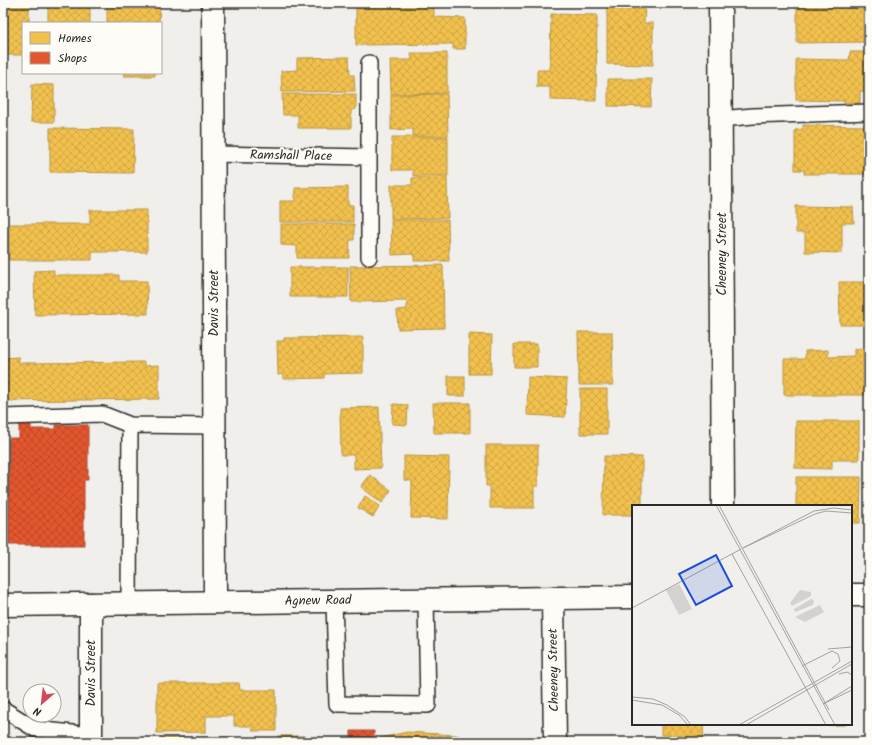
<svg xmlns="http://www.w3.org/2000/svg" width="872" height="745" viewBox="0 0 872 745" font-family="Kalam,sans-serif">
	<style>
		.homes { fill: url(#homes-cross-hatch); stroke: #b69444 }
		.shops { fill: url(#shops-cross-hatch); stroke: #ac4a2d }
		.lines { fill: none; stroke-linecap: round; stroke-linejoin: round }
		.lane-casing { stroke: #2b2b2b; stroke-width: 18 }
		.street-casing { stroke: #2b2b2b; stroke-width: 25 }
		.secondary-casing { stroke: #2b2b2b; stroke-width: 25 }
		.lane { stroke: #fdfcf7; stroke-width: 15 }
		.street { stroke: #fdfcf7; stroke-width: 22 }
		.secondary { stroke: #fdfcf7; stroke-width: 22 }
		.labels { text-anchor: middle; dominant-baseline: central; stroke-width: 4; stroke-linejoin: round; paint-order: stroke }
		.street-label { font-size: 13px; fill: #2b2b2b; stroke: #fdfcf7 }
		.inset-road { fill: none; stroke: #a1a19e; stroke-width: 1 }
		.view { fill: #1d4ed8; fill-opacity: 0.15; stroke: #1d4ed8; stroke-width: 2 }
		.inset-edge { fill: none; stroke: #2b2b2b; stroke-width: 2 }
	</style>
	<defs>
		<pattern id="homes-cross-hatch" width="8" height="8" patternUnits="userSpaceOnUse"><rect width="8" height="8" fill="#f2c14e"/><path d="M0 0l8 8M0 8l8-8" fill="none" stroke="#d0a644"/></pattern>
		<pattern id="shops-cross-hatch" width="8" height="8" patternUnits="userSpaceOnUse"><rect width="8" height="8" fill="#e4572e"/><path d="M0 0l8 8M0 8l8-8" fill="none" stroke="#b94827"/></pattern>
	</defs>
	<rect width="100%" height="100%" fill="#f0efeb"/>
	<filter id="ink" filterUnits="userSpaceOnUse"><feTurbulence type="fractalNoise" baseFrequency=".025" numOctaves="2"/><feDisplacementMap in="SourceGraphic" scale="8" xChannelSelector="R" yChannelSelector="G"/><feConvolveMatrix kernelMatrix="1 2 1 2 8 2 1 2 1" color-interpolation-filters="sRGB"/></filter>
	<g filter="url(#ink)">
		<path class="homes" d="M3 3H29V23H23V55H3Z
			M48 3H90V23H48Z
			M107 3H160L159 23H107Z
			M390 3H434V17L465 18V49H453V44L356 45V5H390Z
			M797 3H869V42L797 43Z
			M607 7H645L644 23H653V65L607 64Z
			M551 14 597 15 596 101 550 100V87H537V70H550Z
			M850 52H869V92L860 91V103H844V101L796 100V59L849 60Z
			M411 53H447V93L391 94 390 60H412Z
			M349 57 350 75H354L355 91 282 92 281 71 297 70V58Z
			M124 73H155V76H124Z
			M608 79H652L651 107 608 106Z
			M32 84 54 85V122H31Z
			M282 94H356V109L351 110V128H298V115H283Z
			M447 94 448 136H413V129L391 130V95Z
			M803 125 868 126V174H804V170H795V130L803 129Z
			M50 128 134 129 133 173 50 172Z
			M392 137H448V176H413V170H392Z
			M447 177 448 218 391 219V185H412V178Z
			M348 187V205H353V222H280V201H295V188Z
			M796 206 853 207 854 223H842V253L805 252V233H796Z
			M90 210H147V252H92V260H9V224H90Z
			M391 220H448L449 261H414V254L392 255Z
			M281 224H354V240H350L349 258H297V246L281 245Z
			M443 265 444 328 398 329 397 310 407 309V301L351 302 350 266Z
			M290 267H348V297H290Z
			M54 270V275H119V281H147L148 314 35 315 34 271Z
			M839 282H869V325H840Z
			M578 332H612L613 385H579Z
			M469 334 492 335 491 374H469Z
			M363 337V373L324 374V378L283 379V374L278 375 277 341H284V338Z
			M514 344H537V367H514Z
			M854 349H869V395H784V359H805V351L828 350V357L854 356Z
			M19 357V363L144 362V366L159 365V399L3 401V358Z
			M448 376H465V396H448Z
			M528 377 567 379 565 417 527 415Z
			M580 389H607V434H580Z
			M433 403H470V433H434Z
			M393 404 408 405 407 425 392 424Z
			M379 407 381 468 354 469V455H341L340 408Z
			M796 421H859V460H832V469L795 468Z
			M486 445H538V486H534V508H490V486H486Z
			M404 456 449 457 448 519 411 518 412 481 404 480Z
			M604 456 642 457V506H633V515H603Z
			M370 475 391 490 382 503 361 487Z
			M796 477H861L860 523H851V506H796Z
			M365 496 380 506 373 517 358 508Z
			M157 683H239L240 690H276V731H253L252 726H234V716H206V732L157 733Z
			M661 724H703L704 742H669V735H661Z
			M809 724H846V725L809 726Z
			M867 726H869V742H867Z
			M407 732 456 735 470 739V742H380V738Z
			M278 736H306L307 742H278Z
			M231 737V742H161V738Z
			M722 741H752V742H722Z"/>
		<path class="shops" d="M19 424H31V429H56V425H88V480H84V545H9V438H19Z
			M351 731H374V742H351Z"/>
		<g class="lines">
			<defs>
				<path id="lane" d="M721 119 753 116 869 112
					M213 154 368 157
					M369 257V63
					M3 417 102 414 130 425
					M334 600 337 704 428 705 426 600
					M129 604 130 425 215 426
					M3 709 35 729 91 735"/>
				<path id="street" d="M213 3 215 602
					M720 3 723 506
					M553 598 555 742
					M91 604V742"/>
				<path id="secondary" d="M851 595H869
					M3 605 633 597"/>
			</defs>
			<use href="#lane" class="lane-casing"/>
			<use href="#street" class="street-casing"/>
			<use href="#secondary" class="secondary-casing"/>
			<use href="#lane" class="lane"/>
			<use href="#street" class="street"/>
			<use href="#secondary" class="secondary"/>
		</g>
	</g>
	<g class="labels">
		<g class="street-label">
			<text transform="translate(291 156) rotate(1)">Ramshall Place</text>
			<text transform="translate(722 254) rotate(-90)">Cheeney Street</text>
			<text transform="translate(214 303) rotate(-90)">Davis Street</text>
			<text transform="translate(318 601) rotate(-1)">Agnew Road</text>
			<text transform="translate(554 670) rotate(-91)">Cheeney Street</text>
			<text transform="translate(91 673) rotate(-90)">Davis Street</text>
		</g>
	</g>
	<g transform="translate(632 505)">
		<rect width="220" height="220" fill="#f0efeb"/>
		<path d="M47 79 60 104 47 110 34 85ZM168 85 179 87V91L160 101 158 98ZM179 94 182 95 181 100 163 107 162 104ZM188 100 192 107 173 117 163 112Z" fill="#d3d2cf"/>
		<path class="inset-road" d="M84 0 203 220M87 0 197 205M111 43 182 6 202 3 220 5M111 43 183 9 194 6 220 8M100 49 194 220M0 103 109 44M196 144 220 142M170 161 200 146 206 149 208 156 200 163M207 169 215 167 220 170M0 192 21 194 35 200 53 212 59 220M0 195 30 200 47 210 56 220M191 199 220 181M191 199 220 185M107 220 220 156M114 220 220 159"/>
		<path class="view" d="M84 50 100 81 64 100 47 69Z"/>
		<rect width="220" height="220" class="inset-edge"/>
	</g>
	<rect width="872" height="745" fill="none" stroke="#fdfcf7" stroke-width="16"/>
	<rect x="8" y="8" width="856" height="729" fill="none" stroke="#2b2b2b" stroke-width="1.5" filter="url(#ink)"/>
	<rect x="22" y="22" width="140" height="52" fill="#fdfcf7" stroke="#a9a8a5"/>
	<rect x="30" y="32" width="20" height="12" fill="#f2c14e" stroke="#a9a8a5"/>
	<text x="58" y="42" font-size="12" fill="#2b2b2b">Homes</text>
	<rect x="30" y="52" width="20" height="12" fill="#e4572e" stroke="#a9a8a5"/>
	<text x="58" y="62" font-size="12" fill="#2b2b2b">Shops</text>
	<g transform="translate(42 703) rotate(208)"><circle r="19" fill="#fdfcf7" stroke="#a9a8a5"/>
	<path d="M0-3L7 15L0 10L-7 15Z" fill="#d1495b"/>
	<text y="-6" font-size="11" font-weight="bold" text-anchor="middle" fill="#2b2b2b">N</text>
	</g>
</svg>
